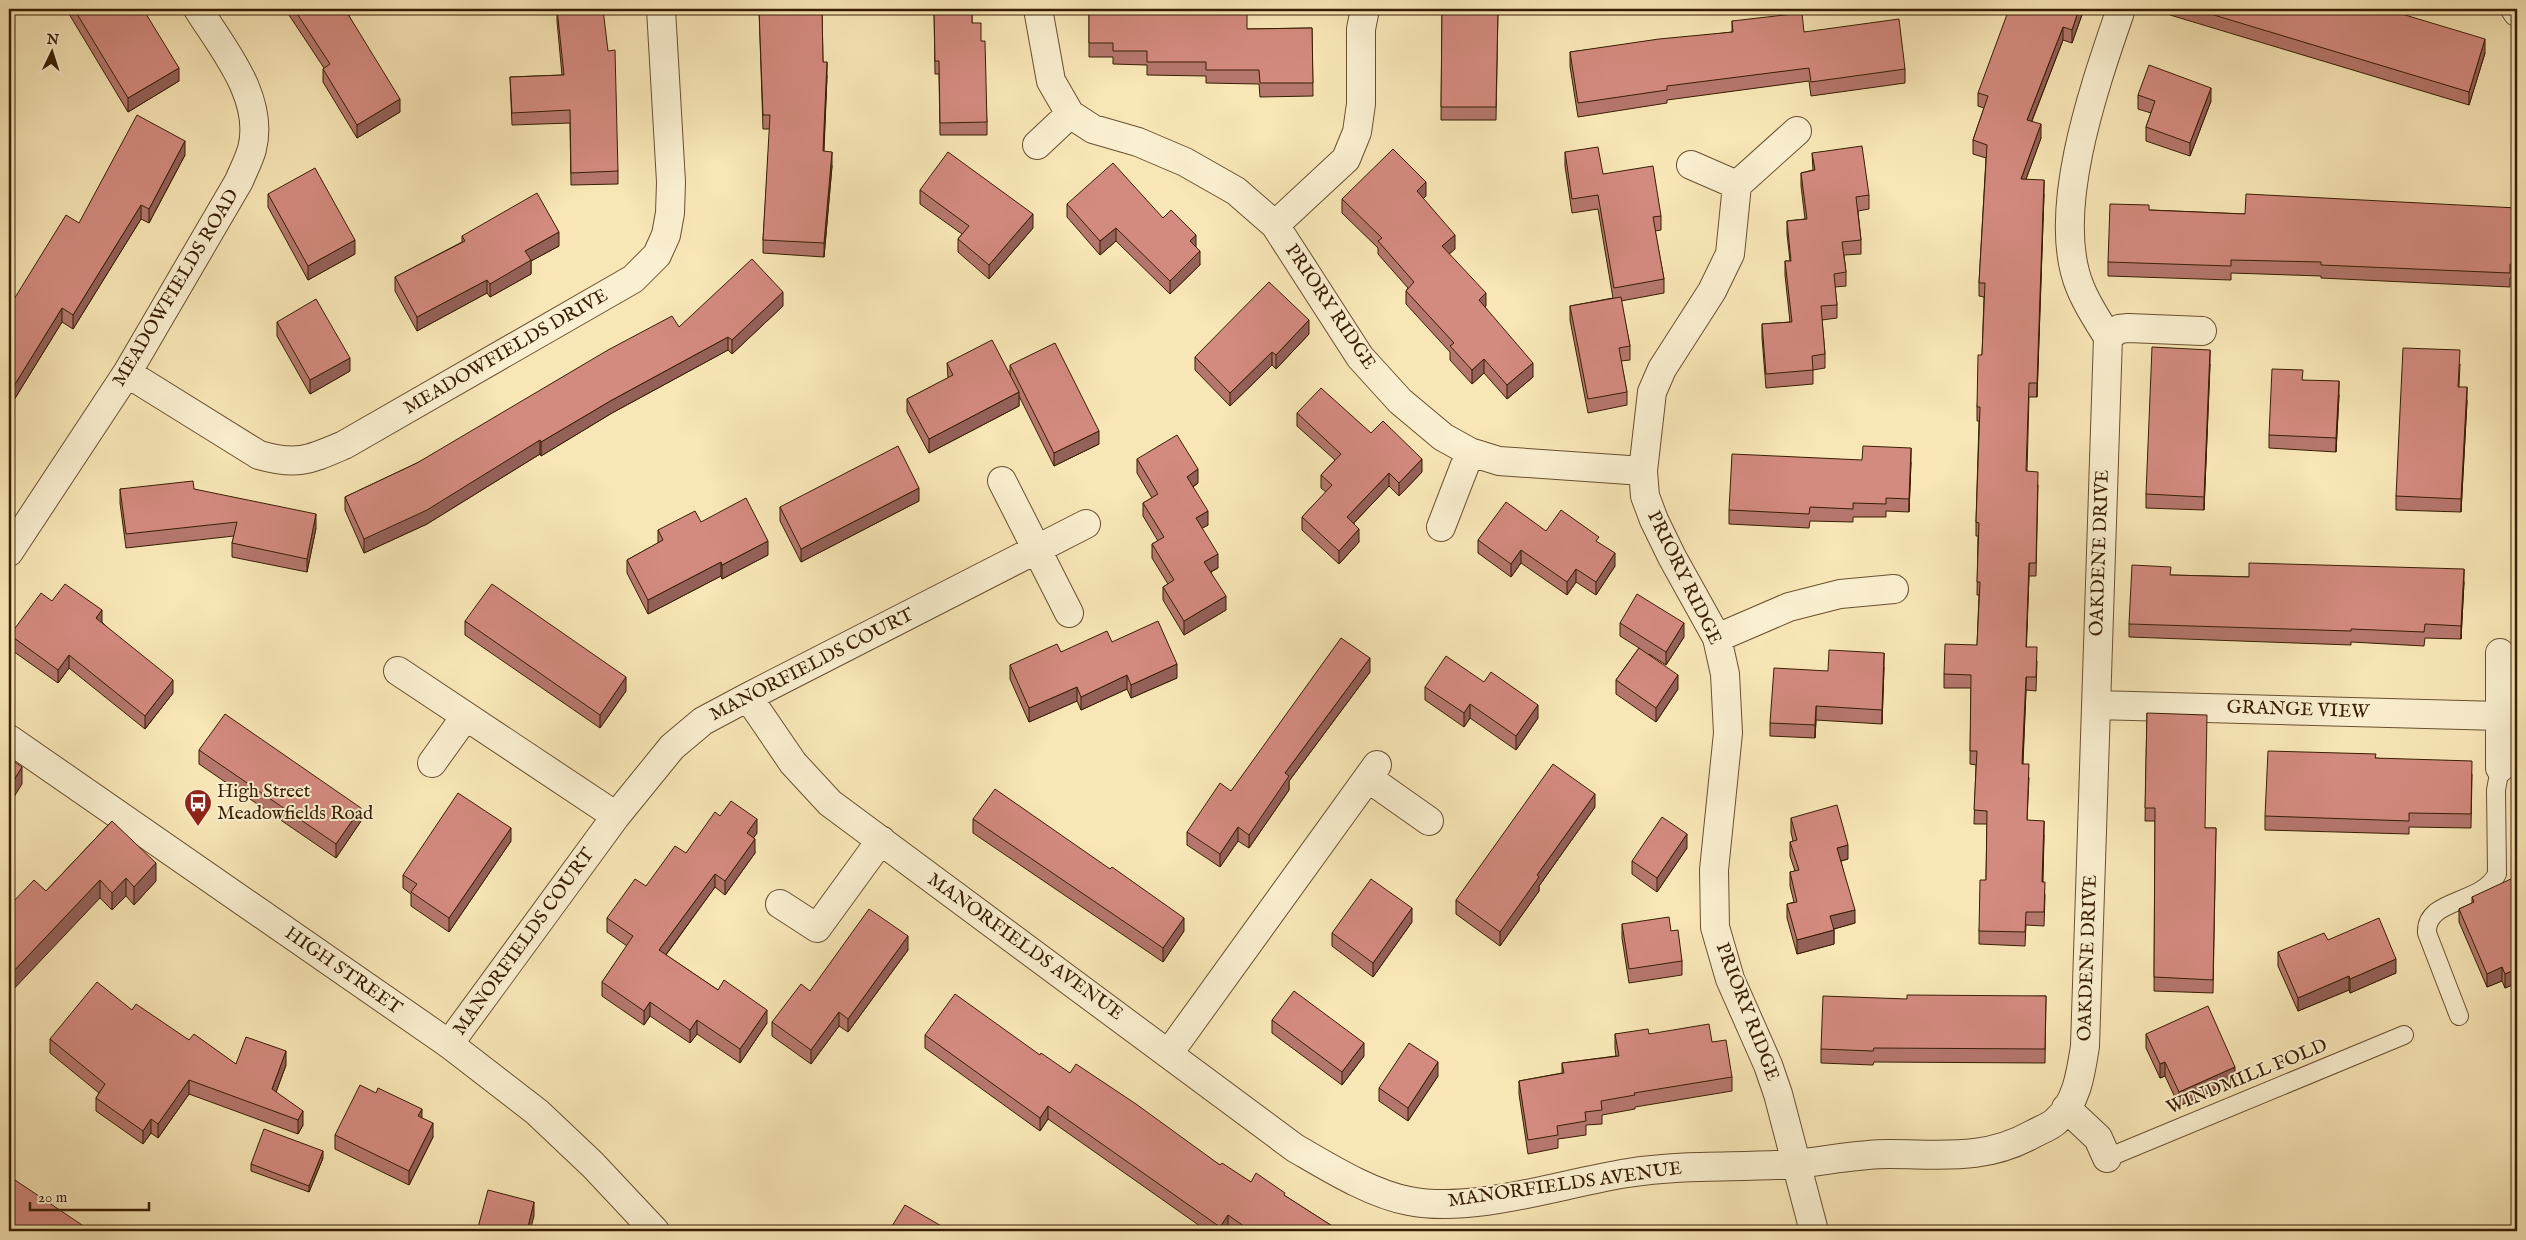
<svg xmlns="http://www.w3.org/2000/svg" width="2526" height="1240" viewBox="0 0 2526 1240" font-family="'IM FELL English',serif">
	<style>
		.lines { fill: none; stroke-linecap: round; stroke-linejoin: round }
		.service-casing { stroke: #68502f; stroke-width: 20 }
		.minor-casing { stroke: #68502f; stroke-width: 30 }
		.tertiary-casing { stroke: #68502f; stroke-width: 30 }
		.service { stroke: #faefd0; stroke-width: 18 }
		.minor { stroke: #faefd0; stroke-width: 28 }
		.tertiary { stroke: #faefd0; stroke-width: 28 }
		.wall { fill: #b5776d; stroke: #381e02 }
		.shaded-wall { fill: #946159; stroke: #381e02 }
		.building { fill: #d38a7f; stroke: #381e02 }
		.labels { text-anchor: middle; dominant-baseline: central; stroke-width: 4; stroke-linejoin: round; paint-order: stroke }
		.street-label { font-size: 19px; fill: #381e02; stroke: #faefd0 }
		.poi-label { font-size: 19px; fill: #381e02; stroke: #faefd0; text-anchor: start }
	</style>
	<rect width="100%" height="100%" fill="#f8e6b6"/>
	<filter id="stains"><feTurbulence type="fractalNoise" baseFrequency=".004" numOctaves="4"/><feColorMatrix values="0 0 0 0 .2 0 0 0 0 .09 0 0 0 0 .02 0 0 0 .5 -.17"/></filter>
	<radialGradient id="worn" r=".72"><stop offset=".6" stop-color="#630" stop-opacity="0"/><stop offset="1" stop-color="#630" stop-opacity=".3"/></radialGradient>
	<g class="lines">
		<defs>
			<path id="service" d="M2459 1016 2427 933C2425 898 2482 905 2497 874L2496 790 2500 768
				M2107 1158 2404 1035"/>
			<path id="minor" d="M1038 9 1051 81 1070 114 1093 129 1138 142 1185 162 1236 191 1275 225 1360 357 1400 401 1443 437 1470 452 1499 461 1643 471 1645 496 1654 520 1672 557 1717 638 1725 674 1728 733 1714 870 1715 927 1730 979 1768 1065 1778 1094 1814 1231
				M2515 9 2517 12
				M1037 145 1070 114
				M1691 165 1737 185 1797 131
				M1275 225 1346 159 1357 132 1361 104V29L1365 9
				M2108 337 2119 329 2128 328 2202 331
				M127 373 259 455C297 466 309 460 344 445L633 279 657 255 666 235 670 213 671 182 661 9
				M1643 471 1652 392 1662 369 1712 291 1730 254 1737 185
				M1002 481 1069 613
				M1441 527 1470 452
				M9 552 127 373 239 181C243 171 249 160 252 149 265 98 223 49 198 9
				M1717 638 1789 607 1840 594 1894 589
				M2500 653V768
				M398 671 616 816
				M748 697 793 763 830 803 1295 1148C1328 1167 1371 1194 1409 1201 1475 1214 1562 1183 1628 1173 1683 1164 1739 1168 1794 1164 1825 1161 1857 1154 1889 1154 1942 1154 1985 1161 2033 1134 2040 1130 2050 1127 2056 1121 2077 1103 2081 1072 2085 1046L2108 337C2098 321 2087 305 2080 287 2049 212 2096 82 2121 9
				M2096 705 2500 716
				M432 763 465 717
				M1368 778 1429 821
				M780 904 817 928 881 840
				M449 1044 616 816 672 747 703 721 748 697 1086 524
				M1169 1053 1377 765
				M2066 1108 2098 1138 2107 1158"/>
			<path id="tertiary" d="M9 739 449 1044 537 1112 593 1165 655 1231"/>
		</defs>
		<use href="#service" class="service-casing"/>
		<use href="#minor" class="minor-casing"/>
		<use href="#tertiary" class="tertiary-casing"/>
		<use href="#service" class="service"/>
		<use href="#minor" class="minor"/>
		<use href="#tertiary" class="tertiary"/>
	</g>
	<path class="wall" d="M66 9H143L179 81 128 112Z
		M285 9H348L349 16 400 112 357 138 323 82V69L324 68Z
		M557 9 618 171V184L571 185 570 123 512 125 510 77 562 75 557 21Z
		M759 9H822L823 62 827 76 824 151 832 166 824 257 763 253V240L770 129H763Z
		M921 9H972V23L981 41 987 122V135H940L939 74H935L934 9 921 10Z
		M1089 9 1192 12 1247 29 1312 28 1313 96 1260 97 1259 84 1206 83V76L1147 75V65L1113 64V57H1089Z
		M1442 9H1498L1496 120H1441Z
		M2084 9 2072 43 2063 40 2032 121 2041 138 2026 179 2044 194 2037 397H2029L2027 471 2038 485 2036 576H2029L2026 647 2037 661 2036 691 2026 690 2023 764 2029 778 2027 820 2044 835 2043 882 2045 896 2044 926 2026 925 2025 946 1979 944V931L1986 880 1987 824H1974L1976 765 1970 764 1971 688H1944V674L1977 645 1979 595H1977L1978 536H1976V522L1979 421H1977V407L1982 355 1984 297 1979 296V283L1986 158 1973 154V140L1984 108 1978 106V93Z
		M2170 9H2385L2485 53 2469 105 2170 15Z
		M1732 21 1804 32 1905 69V83L1811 96 1809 81 1667 100V103L1578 117 1570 66V52L1732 32Z
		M2138 95 2211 101 2190 156 2146 141V127L2151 113 2138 109Z
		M1565 152 1603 174 1661 216V230L1655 231 1664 279V293L1621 301 1630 346V360L1621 361 1627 392V405L1588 413 1570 320V306L1613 298 1598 209 1572 213 1565 166Z
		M1812 153 1869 195V209L1858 211 1861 240V254L1844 255 1846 272V286L1835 287 1837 305V318L1822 320 1825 354V368L1813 370V384L1766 388 1762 338V324L1790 322 1785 275V261H1790L1787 234V221L1805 219 1801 186V173L1813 170Z
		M185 155 149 223 141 219 73 329 62 322 9 408V303L11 304 79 223Z
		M920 190 1033 228 989 279 958 252V239L962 234 920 204Z
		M268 194 355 254 308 280 268 207Z
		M1426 196 1423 199 1455 249 1449 254 1533 377 1507 399 1484 373 1472 384 1450 360V352L1406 304V291L1408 288 1378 254V248L1342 213V199Z
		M1067 204 1163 218 1196 247 1200 265 1170 294 1116 241 1100 255 1067 217Z
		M2517 208V278H2510V287L2321 278V276L2231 273V280L2108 276V262L2149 210 2245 214Z
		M462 236 559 246 531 261V274L490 297 487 293 417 331 395 291V277L462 242Z
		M783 306 732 354 728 350 612 413 541 456 540 454 427 524 364 553 345 510V497L417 463 679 327Z
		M277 322 350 371 310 394 277 336Z
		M1309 334 1276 369 1272 365 1230 406 1195 370V357Z
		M947 363 1010 376V365L1099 444 1054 466 1019 396V406L929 453 907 412V399L948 378Z
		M2210 364 2204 510 2146 508V494Z
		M2460 364 2459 387 2467 401 2461 512 2396 510V496Z
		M2303 380 2339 395 2336 452 2269 448V435Z
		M1297 413 1371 433 1422 472 1399 496 1389 486 1354 523 1359 542 1339 564 1302 530V517L1326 492 1321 488V475L1335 460 1297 426Z
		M1137 459 1198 483 1193 487 1208 525 1202 528 1218 568 1211 572 1226 610 1184 635 1163 600V587L1168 584 1152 558V544L1158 541 1143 516V503L1152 498 1137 473Z
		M1911 462 1909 512 1886 511V517H1853V522L1810 521 1809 528 1729 524V510Z
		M120 489H194L316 528 307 572 232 557V543L234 536 126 548 120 503Z
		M919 501 801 562 780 521V507Z
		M701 522 768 555 722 579 721 576 648 614 627 573V560L658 543V530Z
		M1546 531 1599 543 1615 566 1596 595 1576 582 1567 595 1521 563 1511 577 1478 553V540Z
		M2171 575 2464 582 2461 639 2425 638 2424 646 2351 642V645L2129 637V624Z
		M52 601 102 622 173 693 145 729 69 668 58 683 10 649V635Z
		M465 621 626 691 600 728 465 635Z
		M1620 623 1684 637 1666 665 1649 654 1678 689 1656 722 1616 694V680L1639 648 1620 636Z
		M1112 642 1177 678 1131 698 1127 689 1081 710 1077 701 1029 722 1010 679V665L1061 652Z
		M1884 667 1882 724 1816 720 1815 738 1770 736V723L1828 671Z
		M1370 672 1289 781V790L1249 848 1238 841 1220 867 1187 845V832L1231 791Z
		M1484 682 1538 718 1516 750 1470 718 1464 727 1425 700V687Z
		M2147 713 2205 828H2216L2213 993 2154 991 2155 821H2145Z
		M199 750 361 821 336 858 199 764Z
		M2376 758 2472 774 2471 828 2409 827V834L2265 830V816Z
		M1595 807 1539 886V891L1500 946 1456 914V900Z
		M720 816 757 833 753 838 755 853 725 895 715 887 666 955 767 1023 740 1063 697 1034 690 1043 650 1016 644 1025 602 996V982L627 946 607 932V918L686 853Z
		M1791 818 1848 859 1841 861 1855 923 1834 929V944L1797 954 1787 918V904L1794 902 1790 886V872L1795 871 1790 856V842L1793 841 1791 832Z
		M973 819 1184 931 1163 962 973 833Z
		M112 821 156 881 134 905 126 896 112 910 100 898 46 891Z
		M511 841 449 932 411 906V894L403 888V875Z
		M1687 848 1657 892 1632 874V861Z
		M2517 887V983L2505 988 2502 981 2487 987 2459 922V909L2472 903V897Z
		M1412 922 1373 977 1332 946V933Z
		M1622 924 1671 931 1682 961V975L1629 983 1622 938Z
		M2328 940 2396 973 2350 993 2349 990 2298 1011 2278 966V952Z
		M908 950 848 1032 839 1026 811 1064 772 1036V1022L810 991Z
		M2046 996 2045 1063 1874 1062 1873 1065 1821 1063V1049L1907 999Z
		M132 1010 189 1040 236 1064 286 1065 276 1092 303 1125 298 1134 189 1094 158 1138 151 1133 143 1144 96 1111V1098L99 1093 50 1053V1039Z
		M1272 1020 1364 1056 1342 1085 1272 1033Z
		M1615 1034H1649L1712 1042 1732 1077V1091L1635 1107V1109L1602 1115V1124L1586 1125V1135L1558 1139V1148L1528 1154 1519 1094V1081L1562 1073V1063L1616 1056 1615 1048Z
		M2146 1034 2235 1081 2179 1106 2165 1076 2160 1078 2146 1048Z
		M925 1035 1040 1055 1220 1165 1251 1182 1285 1196 1340 1231H1231L1228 1229 1226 1231H1207L1048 1119 1040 1131 925 1048Z
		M1438 1076 1408 1121 1379 1101V1088Z
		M422 1118 433 1137 409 1185 335 1149V1135Z
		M323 1158 309 1192 251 1171V1164Z"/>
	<path class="shaded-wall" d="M349 9V22L346 11Z
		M2079 9H2084L2072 43V30Z
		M2063 27V40L2027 133V120Z
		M2485 39V53L2469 105V92Z
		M827 62V76L823 165V151Z
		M179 68V81L128 112V98Z
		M2211 88V101L2190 156V143Z
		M400 99V112L357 138V125Z
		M2041 124V138L2021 193V179Z
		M185 141V155L149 223V209Z
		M832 152V166L824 257V243Z
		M2044 180V194L2037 397V383Z
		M1426 182V196L1417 205V191Z
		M141 205V219L73 329V315Z
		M1033 214V228L989 279V265Z
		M1116 228V241L1100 255V241Z
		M559 232V246L531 261V274L490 297V284L525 251Z
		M1196 235V248L1190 241Z
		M1455 235V249L1442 260V246Z
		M355 240V254L308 280V266Z
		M1200 251V265L1170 294V281Z
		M487 280V293L417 331V317Z
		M783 292V306L732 354V340Z
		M1486 293V306L1479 313V300Z
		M62 308V322L9 408V394Z
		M1309 320V334L1276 369V355Z
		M728 337V350L612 413 541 456V442L612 400Z
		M2210 350V364L2204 510V497Z
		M1272 352V365L1230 406V393Z
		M350 358V371L310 394V380Z
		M1484 359V373L1472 384V370Z
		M1533 363V377L1507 399V385Z
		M2339 381V395L2336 452V438Z
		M2467 387V401L2461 512V499Z
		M1019 392V406L929 453V439Z
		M1099 431V444L1054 466V453Z
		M540 440V454L427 524 364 553V539Z
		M1911 448V462L1909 512V499Z
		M1422 459V472L1399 496V483Z
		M1198 469V483L1187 490V477Z
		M1389 473V486L1347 530V517Z
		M919 488V501L801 562V549Z
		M1208 511V525L1196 532V518Z
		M316 514V528L307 572V559Z
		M1359 529V542L1339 564V551Z
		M768 541V555L722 579V565Z
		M1521 550V563L1511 577V564Z
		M1615 553V566L1596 595V582Z
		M1218 554V568L1204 575V562Z
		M721 562V576L648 614V600Z
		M2029 563V576L2026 660V647Z
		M1576 569V582L1567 595V582Z
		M2464 569V582L2461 639V626Z
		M1226 596V610L1184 635V621Z
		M102 610V624L96 618Z
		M1684 623V637L1666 665V652Z
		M1884 653V667L1882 724V710Z
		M69 655V668L58 683V670Z
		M1370 658V672L1289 781V790L1249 848V835L1285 773Z
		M1177 664V678L1131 698V685Z
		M1127 675V689L1081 710V697Z
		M1678 675V689L1656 722V708Z
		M626 677V691L600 728V715Z
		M2026 677V690L2022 778V764Z
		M173 680V693L145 729V716Z
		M1077 687V701L1029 722V708Z
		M1470 704V718L1464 727V713Z
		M1538 705V718L1516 750V736Z
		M1816 706V720L1815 738V725Z
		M22 767V784L9 805V788Z
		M1595 794V807L1539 886V891L1500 946V932L1537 875Z
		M361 808V821L336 858V844Z
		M757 819V833L747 847V833Z
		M2044 821V835L2042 896V882Z
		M1238 827V841L1220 867V854Z
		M511 828V841L449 932V918Z
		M1687 834V848L1657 892V878Z
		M755 839V853L725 895V881Z
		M1848 845V859L1837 862V848Z
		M156 863V881L134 905V887Z
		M715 874V887L659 964V950Z
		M126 878V896L112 910V893Z
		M100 880V898L9 994V976Z
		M1412 908V922L1373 977V963Z
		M1855 910V923L1830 930V916Z
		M1184 918V931L1163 962V948Z
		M1834 930V944L1797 954V940Z
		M908 936V950L848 1032V1019Z
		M2396 959V973L2350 993V979Z
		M2502 967V981L2487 987V974Z
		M2517 969V983L2505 988V974Z
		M2349 976V990L2298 1011V998Z
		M650 1002V1016L644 1025V1011Z
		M767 1010V1023L740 1063V1049Z
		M839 1012V1026L811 1064V1050Z
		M697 1020V1034L690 1043V1030Z
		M1364 1043V1056L1342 1085V1072Z
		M286 1051V1065L272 1103V1089Z
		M1438 1062V1076L1408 1121V1108Z
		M2165 1062V1076L2160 1078V1064Z
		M2235 1067V1081L2179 1106V1092Z
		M189 1080V1094L158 1138V1124Z
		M1048 1106V1119L1040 1131V1118Z
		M422 1109V1123L418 1116Z
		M303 1111V1125L298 1134V1120Z
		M151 1119V1133L143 1144V1131Z
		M433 1123V1137L409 1185V1171Z
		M323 1151V1158L309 1192V1186Z
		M534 1202V1216L530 1231H527Z
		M1228 1215V1229L1226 1231H1220V1227Z"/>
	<path class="building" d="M74 9H143L179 68 128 98Z
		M294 9H349L346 11 400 99 357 125 323 69 330 64Z
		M557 9H603L608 51 615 50 618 171 571 173 570 110 512 113 510 77 564 75Z
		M759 9H822L823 62H827L823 151 832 152 824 243 763 240 770 115H763Z
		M934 9H972V23H981V41H985L987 122 940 123 939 61H935Z
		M1089 9H1192V12H1247V29L1312 28 1313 83H1260L1259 70H1206V62H1147V51H1113V43H1089Z
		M1442 9H1498L1496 107H1441Z
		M2009 9H2079L2072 30 2063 27 2027 120 2041 124 2021 179 2044 180 2037 383H2029L2026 471 2038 472 2036 563H2029L2026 647H2037L2036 677H2026L2022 764H2029L2027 820 2044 821 2042 882H2045L2044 912H2026L2025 932 1979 931 1980 880H1986L1987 811 1974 810 1977 751H1970L1971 675 1944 674 1945 644 1977 645 1980 582H1977L1979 523 1976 522 1980 407H1977L1978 355H1982L1985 283H1979L1987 145 1973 140 1988 96 1978 93Z
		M2194 9H2385L2485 39 2469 92Z
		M1802 13 1804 32 1899 19 1905 69 1811 82 1809 68 1667 86V90L1578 103 1570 52 1659 39 1733 32 1732 21Z
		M2149 65 2211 88 2190 143 2146 127 2155 101 2138 95Z
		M137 115 185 141 149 209 141 205 73 315 62 308 9 394V303L11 304 66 215 79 223Z
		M1862 146 1869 195 1856 197 1861 240 1842 242 1846 272 1834 274 1837 305 1821 306 1825 354 1812 356 1813 370 1766 374 1762 324 1792 322 1785 261H1791L1787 221 1807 219 1801 173 1815 170 1812 153Z
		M1598 147 1603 174 1653 166 1661 216 1653 217 1664 279 1614 288 1598 195 1572 199 1565 152Z
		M1393 149 1426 182 1417 191 1455 235 1442 246 1486 293 1479 300 1533 363 1507 385 1484 359 1472 370 1450 346 1454 343 1406 291 1414 282 1378 241 1382 238 1342 199Z
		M948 152 1033 214 989 265 958 239 969 226 920 190Z
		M1113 163 1163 218 1171 210 1196 235 1190 241 1200 251 1170 281 1116 228 1100 241 1067 204Z
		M315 168 355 240 308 266 268 194Z
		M537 193 559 232 525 251 531 260 490 284 487 280 417 317 395 277 465 241 462 236Z
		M2246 194 2517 208V265L2510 264V273L2321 265V262L2231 260V266L2108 262 2110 204 2149 205V210L2245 214Z
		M752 259 783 292 732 340 728 337 612 400 541 442 540 440 427 510 364 539 345 497 417 463 608 350 672 316 679 327Z
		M1269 282 1309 320 1276 355 1272 352 1230 393 1195 357Z
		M1621 297 1630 346 1619 348 1627 392 1588 399 1570 306Z
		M316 299 350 358 310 380 277 322Z
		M992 340 1019 392 929 439 907 399 953 375 947 363Z
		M1055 343 1099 431 1054 453 1010 365Z
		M2152 347 2210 350 2204 497 2146 494Z
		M2403 348 2460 350 2458 387H2467L2461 499 2396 496Z
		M2272 369 2303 370 2302 380 2339 381 2336 438 2269 435Z
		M1321 388 1371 433 1383 421 1422 459 1399 483 1389 473 1347 517 1359 529 1339 551 1302 517 1332 485 1321 475 1341 454 1297 413Z
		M1177 435 1198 469 1187 477 1208 511 1196 518 1218 554 1204 562 1226 596 1184 621 1163 587 1174 580 1152 544 1164 537 1143 503 1158 494 1137 459Z
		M898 446 919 488 801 549 780 507Z
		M1863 446 1911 448 1909 499 1886 498V504L1853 503V509L1810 507 1809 514 1729 510 1732 454 1862 460Z
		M193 481 194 489 316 514 307 559 232 543 237 522 126 534 120 489Z
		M746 498 768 541 722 565 721 562 648 600 627 560 663 540 658 530 695 511 701 522Z
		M1506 502 1546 531 1561 510 1599 537 1596 541 1615 553 1596 582 1576 569 1567 582 1521 550 1511 564 1478 540Z
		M2249 563 2464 569 2461 626 2425 624 2424 632 2351 629V631L2129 624 2132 565 2171 567 2170 575 2249 577Z
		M65 584 102 610 96 618 173 680 145 716 69 655 58 670 10 635 41 593 52 601Z
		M492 584 626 677 600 715 465 621Z
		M1637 594 1684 623 1666 652 1620 623Z
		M1158 621 1177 664 1131 685 1127 675 1081 697 1077 687 1029 708 1010 665 1057 644 1061 652 1107 631 1112 642Z
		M1341 638 1370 658 1285 773 1289 776 1249 835 1238 827 1220 854 1187 832 1220 783 1231 791Z
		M1639 648 1678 675 1656 708 1616 680Z
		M1829 650 1884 653 1882 710 1816 706 1815 725 1770 723 1774 668 1828 671Z
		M1446 656 1484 682 1491 672 1538 705 1516 736 1470 704 1464 713 1425 687Z
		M2147 713 2207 715 2205 828H2216L2213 980 2154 977 2155 808H2145Z
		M225 714 361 808 336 844 199 750Z
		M2268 751 2376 754 2375 758 2472 761 2471 814 2409 813V821L2265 816Z
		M9 758 22 767 9 788Z
		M1553 764 1595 794 1537 875 1539 877 1500 932 1456 900Z
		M995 789 1110 869 1112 867 1184 918 1163 948 973 819Z
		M458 793 511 828 449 918 411 892 417 884 403 875Z
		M731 801 757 819 747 833 755 839 725 881 715 874 659 950 718 990 724 980 767 1010 740 1049 697 1020 690 1030 650 1002 644 1011 602 982 633 936 607 918 635 879 646 886 675 846 686 853 715 812 720 816Z
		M1837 805 1848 845 1837 848 1855 910 1830 916 1834 930 1797 940 1787 904 1797 902 1790 872 1799 870 1790 842 1797 840 1791 818Z
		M1662 817 1687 834 1657 878 1632 861Z
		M112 821 156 863 134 887 126 878 112 893 100 880 9 976V906L34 880 46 891Z
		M2513 878 2517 887V969L2505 974 2502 967 2487 974 2459 909 2474 902 2472 897Z
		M1371 879 1412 908 1373 963 1332 933Z
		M869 909 908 936 848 1019 839 1012 811 1050 772 1022 801 984 810 991Z
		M1669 917 1671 931 1678 930 1682 961 1629 969 1622 924Z
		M2379 918 2396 959 2350 979 2349 976 2298 998 2278 952 2324 933 2328 940Z
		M97 982 132 1010 136 1004 189 1040 194 1034 236 1064 246 1037 286 1051 272 1089 303 1111 298 1120 189 1080 158 1124 151 1119 143 1131 96 1098 105 1084 50 1039Z
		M1294 991 1364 1043 1342 1072 1272 1020Z
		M955 994 1040 1055 1041 1053 1070 1073 1076 1064 1136 1104 1220 1165 1222 1163 1251 1182 1256 1173 1285 1193 1284 1195 1340 1231H1251L1228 1215 1220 1227 1048 1106 1040 1118 925 1035Z
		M1907 995 2046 996 2045 1049 1874 1048 1873 1051 1821 1049 1823 996 1907 999Z
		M2208 1006 2235 1067 2179 1092 2165 1062 2160 1064 2146 1034Z
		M1709 1024 1712 1042 1726 1040 1732 1077 1634 1093 1635 1095 1601 1101 1602 1110 1585 1112 1586 1121 1557 1126 1558 1135 1528 1140 1519 1081 1564 1073 1562 1063 1619 1056 1615 1034 1648 1029 1649 1034Z
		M1409 1043 1438 1062 1408 1108 1379 1088Z
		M360 1085 376 1093 378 1088 422 1109 418 1116 433 1123 409 1171 335 1135Z
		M264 1129 323 1151 309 1186 251 1164Z
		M9 1176 91 1231H9Z
		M488 1190 534 1202 527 1231H477Z
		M905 1205 950 1231H889Z
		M1766 1226 1767 1231H1724Z
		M1657 1227V1231H1614Z
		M1706 1227 1707 1231H1675Z"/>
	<defs>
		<symbol id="bus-pin" viewBox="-11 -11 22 30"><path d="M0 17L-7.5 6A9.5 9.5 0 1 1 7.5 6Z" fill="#8f2418" stroke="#faefd0"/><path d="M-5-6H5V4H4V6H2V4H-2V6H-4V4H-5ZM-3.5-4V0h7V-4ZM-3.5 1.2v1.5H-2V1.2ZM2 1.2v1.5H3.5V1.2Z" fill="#fff"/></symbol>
	</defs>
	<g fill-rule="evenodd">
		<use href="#bus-pin" x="182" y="787" width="32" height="43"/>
	</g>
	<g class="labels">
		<g class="street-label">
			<text transform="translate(176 288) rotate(-59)">MEADOWFIELDS ROAD</text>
			<text transform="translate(1330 307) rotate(56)">PRIORY RIDGE</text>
			<text transform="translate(506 352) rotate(-30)">MEADOWFIELDS DRIVE</text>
			<text transform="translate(2100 553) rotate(-88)">OAKDENE DRIVE</text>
			<text transform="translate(1684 578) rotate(64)">PRIORY RIDGE</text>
			<text transform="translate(812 665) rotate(-27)">MANORFIELDS COURT</text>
			<text transform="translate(2298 710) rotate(2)">GRANGE VIEW</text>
			<text transform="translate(524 942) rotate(-54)">MANORFIELDS COURT</text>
			<text transform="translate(1025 947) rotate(36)">MANORFIELDS AVENUE</text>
			<text transform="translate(2088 958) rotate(-88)">OAKDENE DRIVE</text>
			<text transform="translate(343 971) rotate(35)">HIGH STREET</text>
			<text transform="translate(1747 1012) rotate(69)">PRIORY RIDGE</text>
			<text transform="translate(2247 1077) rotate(-22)">WINDMILL FOLD</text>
			<text transform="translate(1565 1185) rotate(-8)">MANORFIELDS AVENUE</text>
		</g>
		<g class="poi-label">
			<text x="217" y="792">High Street<tspan x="217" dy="22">Meadowfields Road</tspan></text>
		</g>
	</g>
	<rect width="2526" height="1240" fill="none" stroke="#f8e6b6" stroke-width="30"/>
	<rect x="10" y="10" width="2506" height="1220" fill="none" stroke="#381e02" stroke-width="2.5"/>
	<rect x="15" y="15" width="2496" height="1210" fill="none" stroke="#381e02"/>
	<g transform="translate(52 52) rotate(4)" stroke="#faefd0" stroke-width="4" paint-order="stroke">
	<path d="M0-4L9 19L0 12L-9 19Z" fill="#381e02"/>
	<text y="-8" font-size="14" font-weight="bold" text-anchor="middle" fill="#381e02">N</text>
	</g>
	<path d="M30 1202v8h119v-8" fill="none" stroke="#381e02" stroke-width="2.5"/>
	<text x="38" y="1202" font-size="15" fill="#381e02" stroke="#faefd0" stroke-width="4" paint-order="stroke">20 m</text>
	<rect width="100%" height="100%" filter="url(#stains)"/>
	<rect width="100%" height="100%" fill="url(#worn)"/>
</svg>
